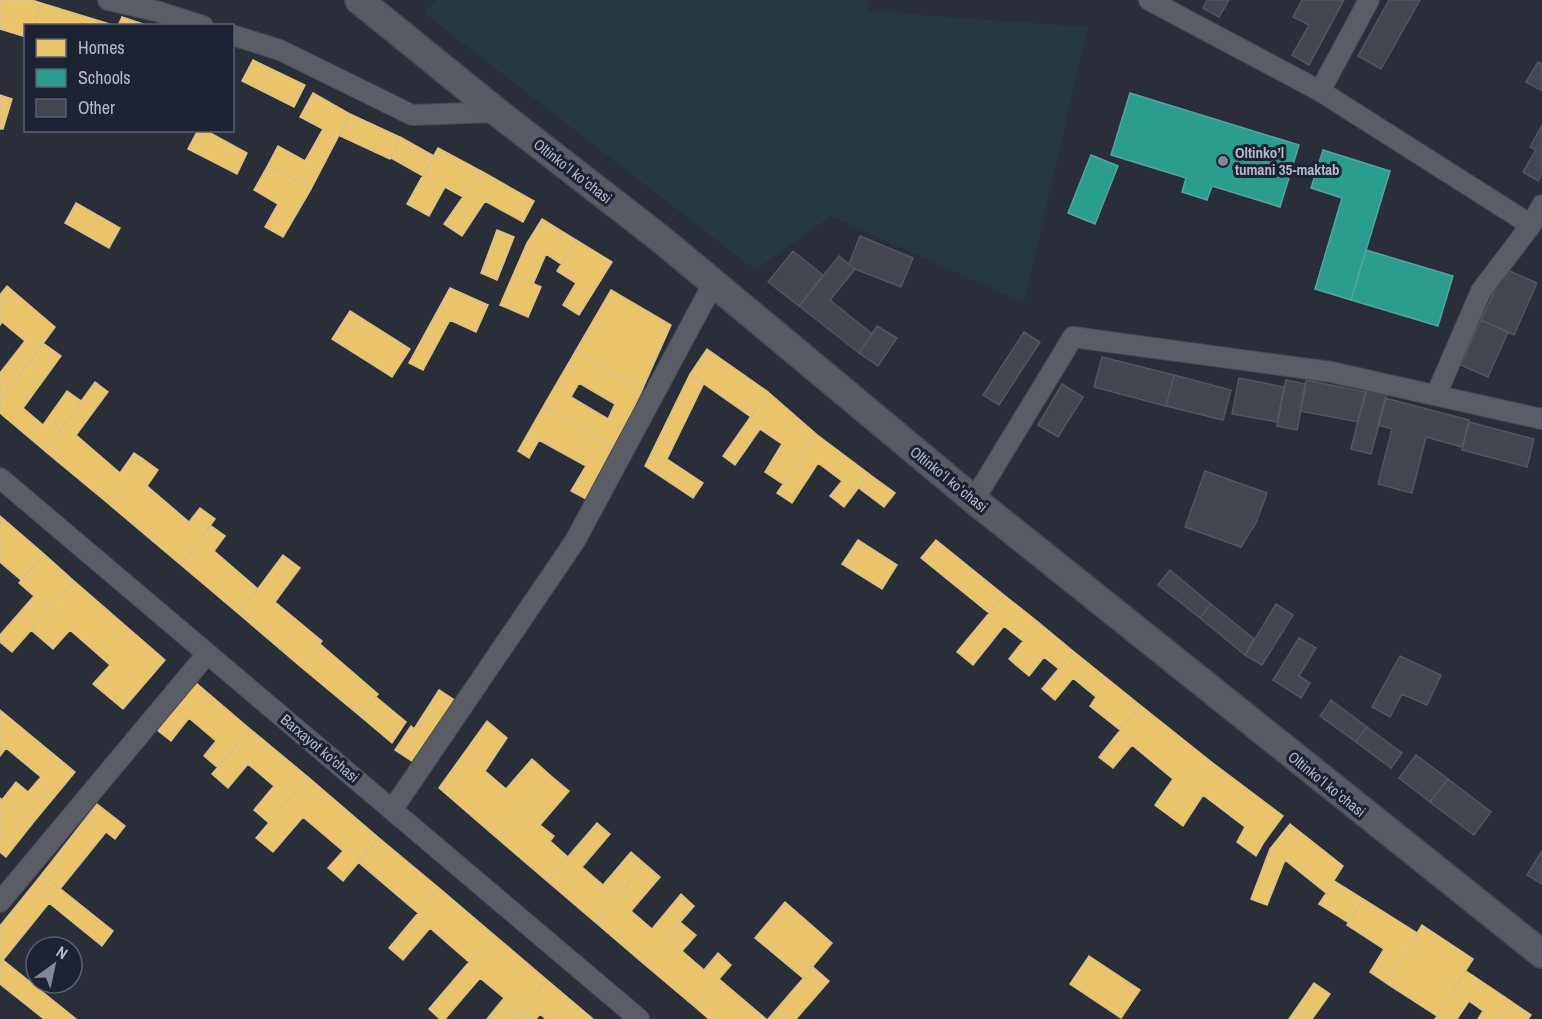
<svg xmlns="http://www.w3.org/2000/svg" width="1542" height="1019" viewBox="0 0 1542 1019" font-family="'Archivo Narrow',sans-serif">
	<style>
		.green { fill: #27373e }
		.homes { fill: #e9c46a; stroke: #d9c186; stroke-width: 1.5; fill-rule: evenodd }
		.schools { fill: #2a9d8f; stroke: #53a5a0; stroke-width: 1.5 }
		.building { fill: #43464e; stroke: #52565f; stroke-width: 1.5 }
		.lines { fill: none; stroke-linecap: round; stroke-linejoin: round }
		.street-casing { stroke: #464951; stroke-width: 22 }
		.secondary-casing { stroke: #464951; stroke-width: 30 }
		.street { stroke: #5a5d66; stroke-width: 20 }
		.secondary { stroke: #595b64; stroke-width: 27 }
		.poi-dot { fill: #848896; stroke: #1d2333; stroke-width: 2 }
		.labels { text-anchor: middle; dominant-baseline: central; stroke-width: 6; stroke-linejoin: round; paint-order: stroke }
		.poi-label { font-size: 15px; font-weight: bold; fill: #b4b9c9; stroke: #1d2333; text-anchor: start }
		.street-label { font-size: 15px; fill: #b4b9c9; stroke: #1d2333 }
	</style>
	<rect width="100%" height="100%" fill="#2a2e38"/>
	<path class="green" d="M436 0H868L869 11 1088 27 1024 303 831 216 755 270 424 13Z"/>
	<path class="homes" d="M0 0H32L41 3 34 26H26V37L0 29Z
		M41 3 116 26H34Z
		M122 17 149 26H118Z
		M253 60 305 85 294 107 242 81Z
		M313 93 350 114 311 189 268 165 278 146 305 161 323 129 300 117Z
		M0 95 12 99 3 129H0Z
		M350 114 400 137 390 159 340 136Z
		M198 130H205L247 153 237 174 188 149Z
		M400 137 434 156 423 176 391 158Z
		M438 148 481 171 463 197 445 187 429 216 407 204Z
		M268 165 311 189 283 237 265 227 278 204 254 190Z
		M481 171 534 201 523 222 485 201 462 236 444 224Z
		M76 203 120 228 109 248 65 223Z
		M542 219 576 240 561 264 546 254 533 284 513 275 527 243Z
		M497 230 514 237 497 280 481 273Z
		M576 240 612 262 579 315 563 305 576 283 557 271Z
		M513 275 541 287 528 317 500 305Z
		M7 286 55 327 0 402V373L25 341 2 322 0 325V295Z
		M450 288 488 305 476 332 450 320 423 370 409 363Z
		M611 290 671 325 642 390 575 352Z
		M350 311 410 349 392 377 332 339Z
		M43 343 61 356 23 408 43 425 67 391 81 401 45 451 0 413V402Z
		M707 349 768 392 751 417 690 374Z
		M575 352 642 390 615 448 543 407ZM579 383 615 404 608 419 571 397Z
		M690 374 704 383 667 459 703 483 693 498 645 466Z
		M95 382 108 392 76 435 120 473 134 453 143 459 110 505 45 451Z
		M768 392 816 434 783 484 765 472 782 444 760 429 735 465 723 456Z
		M543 407 615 448 586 499 571 491 586 466 539 440 529 458 518 451Z
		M816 434 869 474 844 507 830 496 842 481 818 463 792 503 777 493Z
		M143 459 158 470 147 486 189 522 200 508 215 519 181 565 110 505Z
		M869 474 895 493 884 507 859 488Z
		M0 516 44 554 21 580 0 562Z
		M210 525 225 536 214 551 258 589 239 614 181 565Z
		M858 540 897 565 882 589 842 564Z
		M936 540 1004 595 989 613 921 558Z
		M44 554 74 581 12 652 0 642V635L34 596 19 583Z
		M283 555 300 568 275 602 322 641 301 667 239 614Z
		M74 581 165 660 123 709 93 684 110 665 70 630 53 649 31 630Z
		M1004 595 1038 622 1023 641 1004 626 973 665 957 652Z
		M1038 622 1073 651 1059 669 1044 657 1029 676 1009 659Z
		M320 644 378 694 360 716 301 667Z
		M1073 651 1140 705 1120 730 1090 706 1096 697 1073 678 1055 700 1042 689Z
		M195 682 250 729 217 767 204 756 216 741 189 718 171 741 157 730Z
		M439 690 456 701 415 763 395 750 411 726 414 729Z
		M376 697 406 722 392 743 360 716Z
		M1140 705 1210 761 1171 817 1155 805 1173 779 1132 745 1113 768 1099 757Z
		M0 710 75 772 32 824 2 800 16 782 28 792 41 777 6 748 0 756Z
		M487 721 507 738 485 771 506 789 532 759 551 776 498 839 439 788Z
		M250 729 308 777 269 823 254 810 274 786 248 764 228 788 212 774Z
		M1210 761 1283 816 1264 842 1256 856 1237 842 1245 827 1203 795 1183 826 1171 817Z
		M551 776 569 791 540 825 554 836 550 841 568 857 547 881 498 839Z
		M308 777 379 838 343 881 328 868 343 851 303 817 273 852 256 838Z
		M0 798 32 824 6 857 0 852Z
		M97 804 125 826 115 839 106 832 60 889 42 874Z
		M597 823 610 834 582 867 603 885 631 852 645 864 595 922 547 881Z
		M1290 824 1343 866 1326 893 1285 860 1267 905 1251 899 1270 849Z
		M379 838 439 888 418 913 358 862Z
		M645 864 660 877 631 911 652 929 681 894 694 906 644 964 595 922Z
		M42 874 113 931 102 946 49 903 3 960 0 958V926Z
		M1334 881 1363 899 1349 923 1319 904Z
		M439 888 493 934 469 962 430 928 403 960 389 948Z
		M1363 899 1417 933 1386 983 1370 972 1384 949 1347 925Z
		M785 902 832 943 803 978 755 938Z
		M680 922 696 935 682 951 704 970 718 953 731 965 695 1007 644 964Z
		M1422 925 1473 959 1437 1016 1386 983Z
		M493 934 547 980 514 1019H487L504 998 480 978 445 1019H440L429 1009Z
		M1089 956 1140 990 1121 1018 1070 984Z
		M0 958 3 960 76 1019H44L0 984Z
		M813 967 829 981 796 1019H768Z
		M1466 971 1512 1002 1500 1019H1478L1483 1011 1469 1001 1457 1019H1435Z
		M719 979 766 1019H709L695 1007Z
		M547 980 593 1019H546L540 1014 536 1019H514Z
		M1314 983 1330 994 1312 1019H1289Z
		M1512 1002 1531 1015 1528 1019H1500Z"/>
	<path class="schools" d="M1130 93 1299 145 1280 207 1212 186 1207 200 1182 192 1186 178 1111 155Z
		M1323 150 1390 171 1351 300 1315 289 1342 198 1311 188Z
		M1091 155 1118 166 1095 224 1068 213Z
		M1366 250 1453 276 1438 326 1351 300Z"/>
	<path class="building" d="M1207 0H1229L1219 17 1203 8Z
		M1302 0H1344L1309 65 1292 55 1309 25 1293 17Z
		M1389 0H1420L1381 69 1358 56Z
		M1538 62 1542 64V91L1526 82Z
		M1542 125V173L1538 181 1523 172 1536 150 1530 147Z
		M860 236 913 258 901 287 855 269 849 264Z
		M793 251 823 275 799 306 768 282Z
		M839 256 855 269 830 300 872 334 859 353 799 306Z
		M1505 269 1537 283 1514 335 1481 320Z
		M1481 320 1508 332 1488 377 1461 365Z
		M877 326 897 338 878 366 859 353Z
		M1024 332 1040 342 999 405 983 395Z
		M1102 357 1174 375 1166 406 1094 387Z
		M1174 375 1231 390 1223 420 1166 406Z
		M1239 378 1284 387 1277 422 1232 414Z
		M1286 380 1306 384 1297 430 1277 426Z
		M1306 380 1366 392 1358 422 1300 411Z
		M1062 384 1083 397 1058 437 1038 425Z
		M1366 389 1387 394 1371 454 1351 449Z
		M1385 398 1469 420 1462 447 1426 437 1412 493 1378 484 1392 429 1378 425Z
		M1469 422 1534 439 1527 467 1462 450Z
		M1205 471 1267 493 1256 523 1241 547 1185 527Z
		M1170 570 1211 604 1200 618 1158 585Z
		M1211 604 1254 639 1245 655 1200 618Z
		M1276 604 1293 615 1262 665 1245 655Z
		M1299 638 1316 648 1299 676 1310 683 1301 698 1273 680Z
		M1400 656 1441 675 1427 705 1402 694 1390 717 1372 707Z
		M1331 700 1367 727 1356 742 1320 716Z
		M1367 727 1402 753 1391 768 1356 742Z
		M1416 755 1448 779 1430 802 1399 778Z
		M1448 779 1491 812 1474 835 1430 802Z
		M1542 851V884L1527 875Z"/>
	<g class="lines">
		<defs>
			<path id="street" d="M108 0 156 11 203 26
				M1149 0 1320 91 1531 225 1481 291 1436 395
				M232 35 280 50 412 115 497 112
				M1320 91 1369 0
				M1531 225 1542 205
				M0 478 639 1019
				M974 500 1073 337 1331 372 1542 419
				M392 810 575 541 713 284
				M0 902 207 654"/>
			<path id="secondary" d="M359 0 497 112 662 240 974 500 1542 954"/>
		</defs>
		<use href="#street" class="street-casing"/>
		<use href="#secondary" class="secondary-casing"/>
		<use href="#street" class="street"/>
		<use href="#secondary" class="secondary"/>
	</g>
	<circle class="poi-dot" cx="1223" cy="161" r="6"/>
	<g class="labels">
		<g class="poi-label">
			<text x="1235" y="152">Oltinko’l<tspan x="1235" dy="17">tumani 35-maktab</tspan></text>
		</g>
		<g class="street-label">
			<text transform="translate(573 171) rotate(38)">Oltinkoʻl koʻchasi</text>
			<text transform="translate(949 479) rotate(39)">Oltinkoʻl koʻchasi</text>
			<text transform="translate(320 748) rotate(40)">Barxayot ko'chasi</text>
			<text transform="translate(1327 784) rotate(39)">Oltinkoʻl koʻchasi</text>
		</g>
	</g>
	<rect x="24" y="24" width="210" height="108" fill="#1d2333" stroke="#595f6f" stroke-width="1.5"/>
	<rect x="36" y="39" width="30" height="18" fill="#e9c46a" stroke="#595f6f" stroke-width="1.5"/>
	<text x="78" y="54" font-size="18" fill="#b4b9c9">Homes</text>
	<rect x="36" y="69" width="30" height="18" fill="#2a9d8f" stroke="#595f6f" stroke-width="1.5"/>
	<text x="78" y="84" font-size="18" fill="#b4b9c9">Schools</text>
	<rect x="36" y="99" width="30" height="18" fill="#43464e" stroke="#595f6f" stroke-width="1.5"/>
	<text x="78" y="114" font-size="18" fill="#b4b9c9">Other</text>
	<g transform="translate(54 965) rotate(33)"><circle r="28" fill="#1d2333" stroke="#595f6f" stroke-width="1.5"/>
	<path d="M0-4.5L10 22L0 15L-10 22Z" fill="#848896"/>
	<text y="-9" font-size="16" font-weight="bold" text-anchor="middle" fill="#b4b9c9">N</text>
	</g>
</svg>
